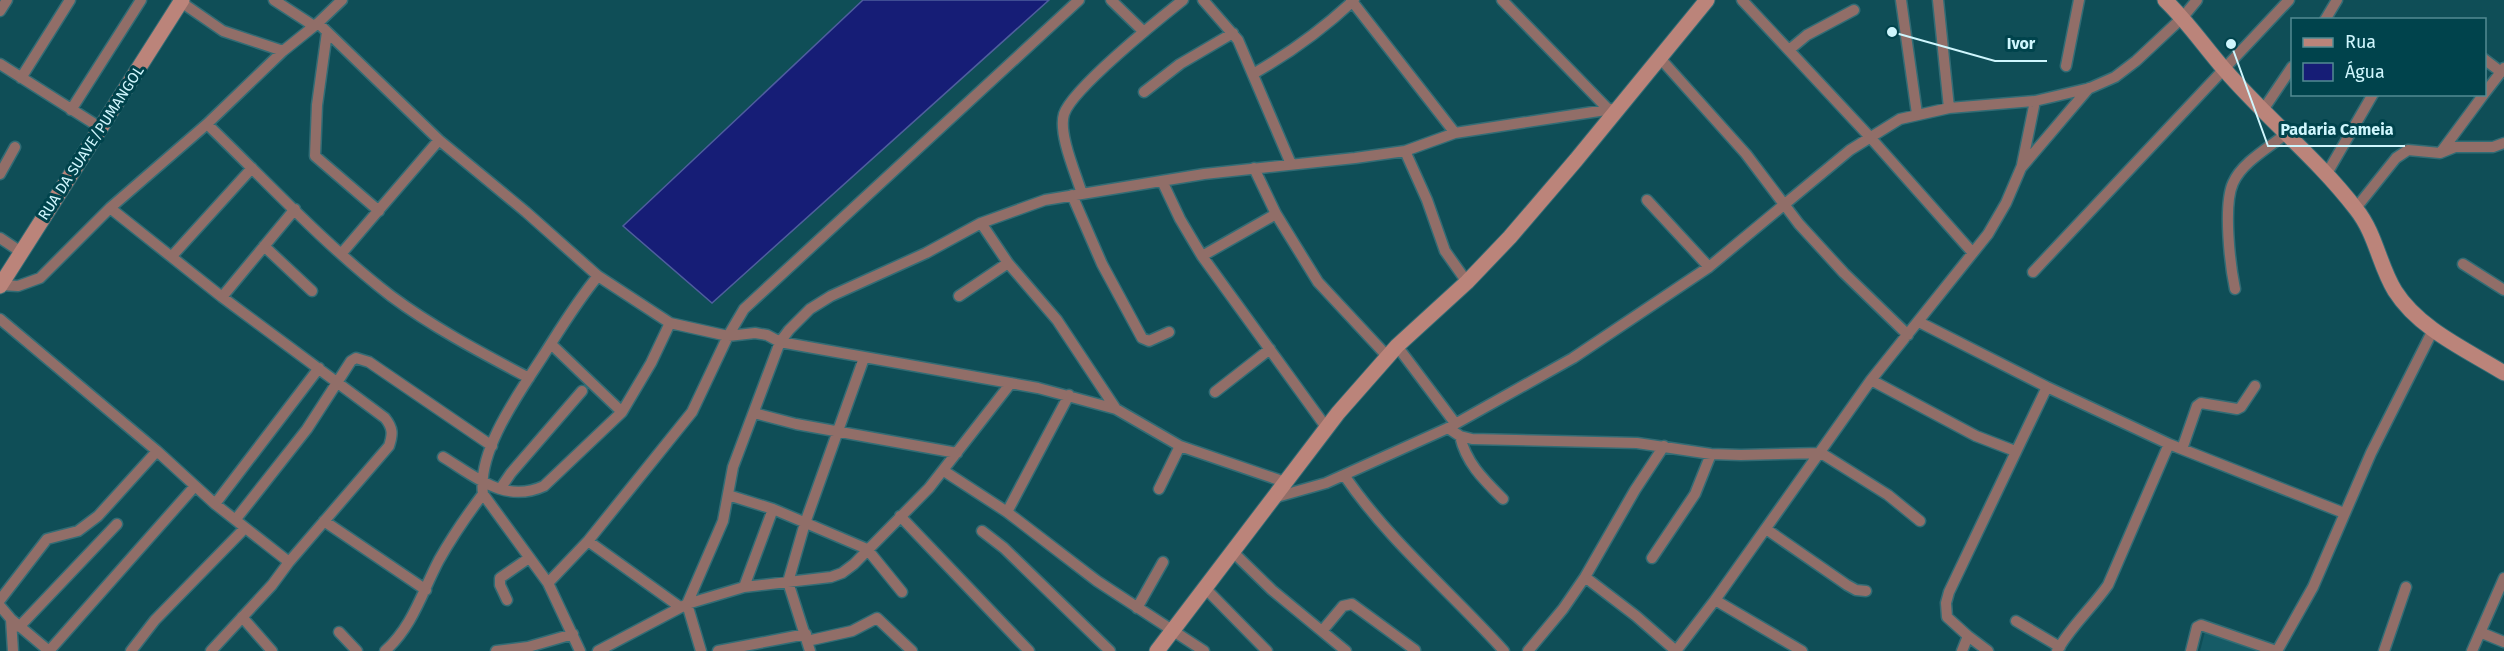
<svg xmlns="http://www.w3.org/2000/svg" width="2504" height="651" viewBox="0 0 2504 651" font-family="'Fira Sans',sans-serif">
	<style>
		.built { fill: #165b66 }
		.water { fill: #161d76; stroke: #4e5e9e; stroke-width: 1.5 }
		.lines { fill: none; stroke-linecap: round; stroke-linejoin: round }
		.street-casing { stroke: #326c75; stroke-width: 13 }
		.secondary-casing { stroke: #326c75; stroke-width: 17 }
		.street { stroke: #916e68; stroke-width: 10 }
		.secondary { stroke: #bb847a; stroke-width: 15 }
		.labels { text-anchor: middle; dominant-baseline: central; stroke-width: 6; stroke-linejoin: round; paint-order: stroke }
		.street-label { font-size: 15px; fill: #cff6fd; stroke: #00434c }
		.leader { fill: none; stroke: #cff6fd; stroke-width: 2 }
		.callout-dot { fill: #cff6fd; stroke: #00434c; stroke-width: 2 }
		.callout-label { font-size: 16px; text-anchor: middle; font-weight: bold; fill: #cff6fd; stroke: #00434c; stroke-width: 6; stroke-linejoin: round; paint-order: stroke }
	</style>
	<rect width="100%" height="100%" fill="#0f4e57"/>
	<path class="built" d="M2206 628 2270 651H2200Z"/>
	<path class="water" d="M863 0H1049L712 303 623 226Z"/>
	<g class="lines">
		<defs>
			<path id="street" d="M178 0 223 31 283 51
				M274 0 314 26
				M1111 0 1144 32
				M1203 0 1238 40 1291 164
				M1351 0 1455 133
				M1502 0 1607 108
				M1742 0 1869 136 1972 252
				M1901 0 1917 114
				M1938 0 1949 108
				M0 11 7 0
				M2325 20 2337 0
				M318 23 439 140 526 212 598 276 670 323 728 336 755 333 767 335 780 342 1038 388 1116 409 1180 446 1285 482
				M327 32 317 105 315 156 379 211
				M1789 50 1807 35 1854 10
				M1659 57 1746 154 1799 224 1844 273 1908 335
				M2484 59 2501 72
				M0 64 101 128
				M2066 66 2079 0
				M1253 74C1290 53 1323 29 1354 0
				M21 78 70 0
				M1144 92 1180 64 1233 33
				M2484 94 2504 68
				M71 110 141 0
				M2263 110 2292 67
				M207 124C267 182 325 245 391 296 434 328 482 353 529 378
				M1405 151 1427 200 1445 251 1467 282
				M2441 152 2484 94
				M2022 165 2035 101
				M1254 168 1276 214 1318 282 1388 357
				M0 174 15 147
				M2326 175 2373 94
				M1162 181 1180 219 1202 256 1326 427
				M1082 194C1076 174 1058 134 1064 114 1072 89 1159 19 1183 0
				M1072 195 1102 264 1142 338 1149 341 1169 332
				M1647 200 1709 267
				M110 208 222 297 385 418C393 428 393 434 389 446L289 562 272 585 211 651
				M2356 208 2396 158 2408 150 2440 153 2455 147H2493L2504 143
				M981 223 1008 263 1057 320 1116 409
				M0 238 21 252
				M264 246 312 291
				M341 254 439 140
				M172 256 252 168
				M1202 256 1276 214
				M2463 264 2504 290
				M2033 272 2289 0
				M0 285 18 286 40 278 110 208 207 124 283 51 318 23 342 0
				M2235 289C2230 265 2223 205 2233 183 2242 162 2270 147 2287 133
				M959 296 1008 263
				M222 297 295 209
				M0 319 157 451 215 504 289 562
				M1919 322 2047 387 2169 444 2344 513
				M551 344 622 412
				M1397 346 1455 423
				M1871 380 1976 436 2015 451
				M1215 392 1270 349
				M754 413 796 424 957 453
				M1448 428 1460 436 1472 439 1637 443 1711 454 1741 455 1821 453 1888 495 1920 521
				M1460 436C1466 463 1484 480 1503 499
				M2182 449 2197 406 2201 403 2237 409 2241 407 2255 386
				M443 457C476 477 505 504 544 486L622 412 651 363 670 323
				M944 471 1007 512 1097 581 1204 651
				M1344 475C1389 541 1451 592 1504 651
				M500 489 511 473 582 391
				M1159 489 1180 446
				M483 494 548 583 580 651
				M728 495 773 509 867 549 902 592
				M1273 498 1326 483 1448 428 1573 358 1709 267 1850 150 1900 119 1949 108 2035 101 2090 88 2115 77 2136 61 2183 17 2197 0
				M215 504 319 368
				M1007 512 1069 395
				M900 516 1029 651
				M236 519 307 429 351 361 356 358 369 362 492 446
				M324 521 426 590
				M1766 529 1847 585 1856 590 1866 591
				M982 531 1004 548 1110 651
				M588 541 680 607
				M1233 552 1272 590 1346 651
				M1652 558 1695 494 1711 454
				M1585 577 1636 616 1676 651 1715 600 1871 380 1988 234 2006 203 2021 168 2089 88
				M548 583 588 541 692 412 728 336 744 309 1079 0
				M744 587 773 509
				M1205 588 1267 651
				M0 600 47 539 78 531 98 516 157 451
				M507 600 500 585V578L529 558
				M1715 600 1802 651
				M0 606 11 619 13 651
				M1137 608 1163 562
				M242 617 272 651
				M11 619 49 651
				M2016 621 2060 647
				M19 627 117 524
				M1322 631 1343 606 1352 604 1415 650
				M339 632 357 651
				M2482 633 2504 642
				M1968 636 1988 651
				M807 641 852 631 877 618 912 651
				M49 651 195 486
				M131 651 155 620 245 528
				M385 651C413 626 422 592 439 560 452 537 467 515 483 494 477 450 520 392 543 356 561 328 577 301 598 276
				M496 651 528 647 573 634
				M598 651 687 604 744 587 831 577 842 573 854 564 929 488 1011 383
				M701 651 687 604 723 521 733 467 780 342 789 330 810 309 831 296 926 253 981 223 1045 200 1204 174 1355 158 1405 151 1455 133 1619 108
				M718 651 806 634
				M810 651 788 582 805 523 864 358
				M1528 651 1563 609 1585 577 1635 490 1664 446
				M1962 651 1968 636 1947 617 1946 603 1949 592 2047 387
				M2057 651C2071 626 2092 608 2108 585L2169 444
				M2191 651 2197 627 2201 625 2276 651
				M2277 651 2313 587 2371 453 2433 330
				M2384 651 2406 587
				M2472 651 2504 578"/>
			<path id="secondary" d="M2165 0C2187 21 2204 46 2224 69 2266 118 2317 158 2356 209 2376 234 2379 265 2395 291 2419 329 2467 350 2504 373
				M0 286 182 0
				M1157 651 1338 413 1397 346 1467 282 1510 237 1576 160 1707 0"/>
		</defs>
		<use href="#street" class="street-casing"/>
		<use href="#secondary" class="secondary-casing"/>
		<use href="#street" class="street"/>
		<use href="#secondary" class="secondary"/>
	</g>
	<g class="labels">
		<g class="street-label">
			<text transform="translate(91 143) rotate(-57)">RUA DA SUAVE/PUMANGOL</text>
		</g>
	</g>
	<path class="leader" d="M1892 32L1995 61H2047M2231 44L2268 146H2405"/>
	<g class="callout-dot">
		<circle cx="1892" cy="32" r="6"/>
		<circle cx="2231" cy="44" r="6"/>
	</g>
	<g class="callout-label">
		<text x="2021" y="49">Ivor</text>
		<text x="2337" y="135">Padaria Cameia</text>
	</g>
	<rect x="2291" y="18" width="195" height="78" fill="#00434c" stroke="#538b93" stroke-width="1.5"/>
	<rect x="2303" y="38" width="30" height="9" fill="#bb847a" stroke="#538b93" stroke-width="1.5"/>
	<text x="2345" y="48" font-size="18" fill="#cff6fd">Rua</text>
	<rect x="2303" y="63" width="30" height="18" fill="#161d76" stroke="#538b93" stroke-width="1.5"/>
	<text x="2345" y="78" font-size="18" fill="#cff6fd">Água</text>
</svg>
